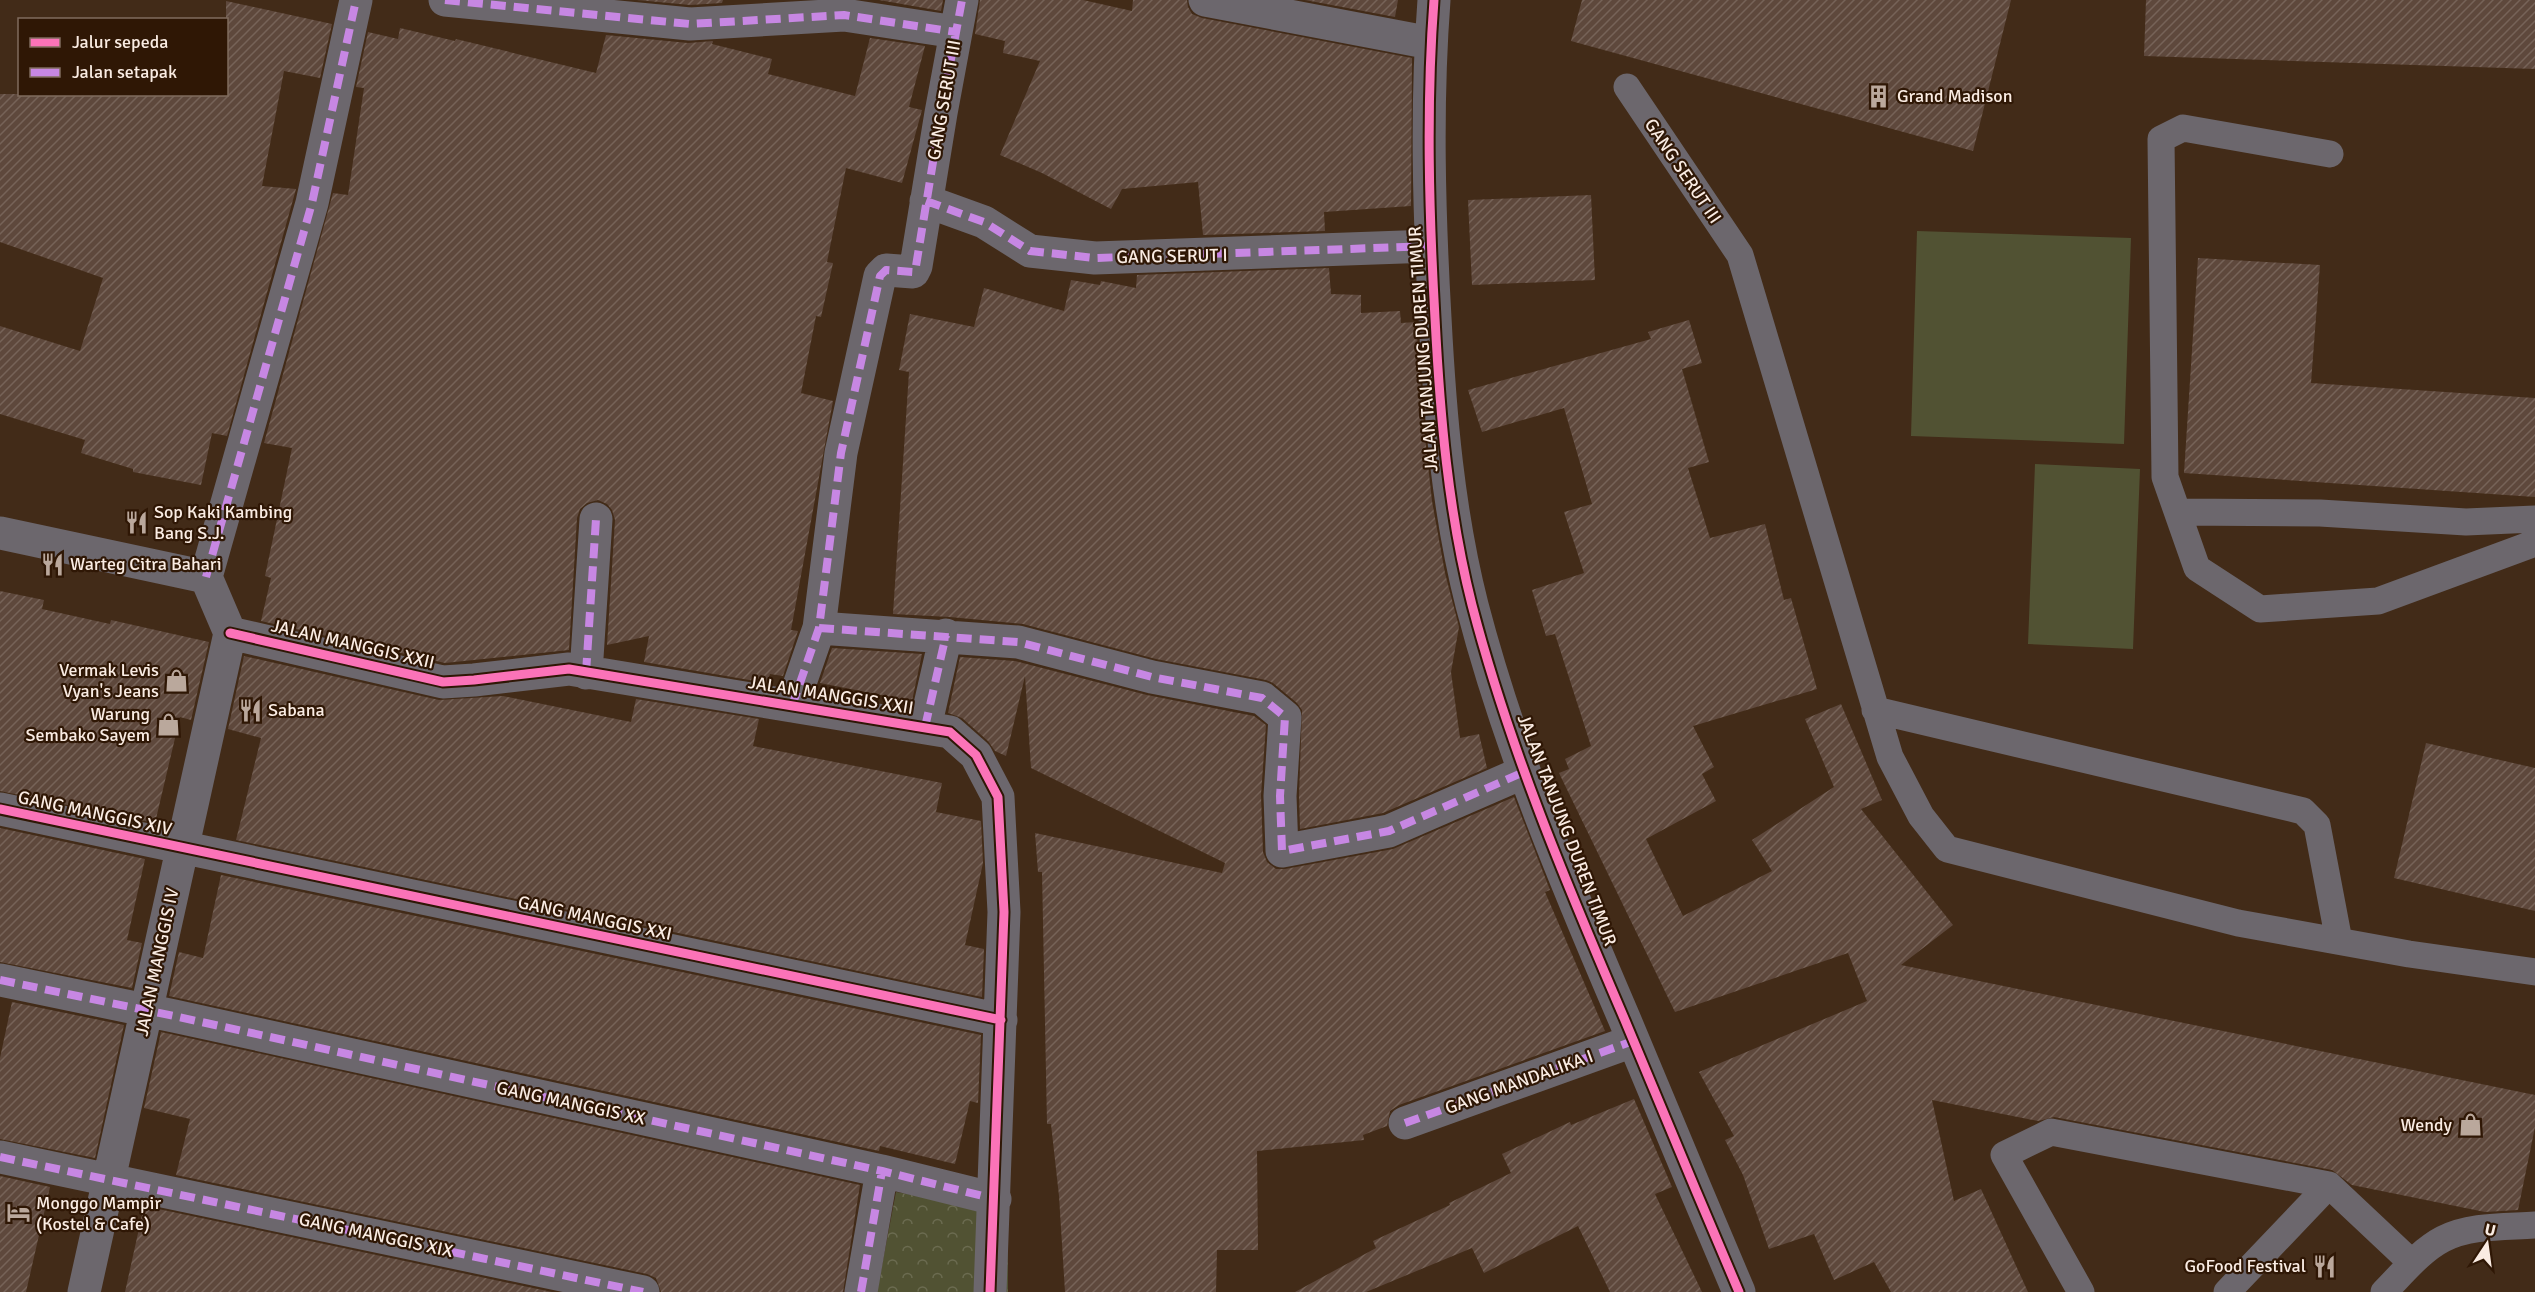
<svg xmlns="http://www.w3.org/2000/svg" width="2535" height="1292" viewBox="0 0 2535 1292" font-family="Signika,sans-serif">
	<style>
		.grass { fill: #515233 }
		.park { fill: url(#park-crowns) }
		.building { fill: url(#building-hatch) }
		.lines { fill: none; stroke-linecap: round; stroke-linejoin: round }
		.lane { stroke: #6c676d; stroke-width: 27 }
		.street { stroke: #6c676d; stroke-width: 33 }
		.quiet { stroke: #c787e3; stroke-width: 8; stroke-dasharray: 15 8; stroke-linecap: butt }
		.cycleway-casing { stroke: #2f1705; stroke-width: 13 }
		.cycleway { stroke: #fb73b8; stroke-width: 9 }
		.labels { text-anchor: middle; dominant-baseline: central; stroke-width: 4.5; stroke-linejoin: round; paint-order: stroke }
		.poi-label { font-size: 18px; fill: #faece3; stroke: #2f1705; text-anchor: start }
		.street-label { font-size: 18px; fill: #faece3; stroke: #2f1705 }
	</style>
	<defs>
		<pattern id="park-crowns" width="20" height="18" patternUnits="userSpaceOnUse" patternTransform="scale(1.5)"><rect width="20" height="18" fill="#515233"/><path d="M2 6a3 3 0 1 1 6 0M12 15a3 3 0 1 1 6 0" fill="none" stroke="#6b6b50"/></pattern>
		<pattern id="building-hatch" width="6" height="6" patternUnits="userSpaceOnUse" patternTransform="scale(1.5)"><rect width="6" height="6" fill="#5e483c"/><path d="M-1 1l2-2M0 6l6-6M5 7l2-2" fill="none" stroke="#766358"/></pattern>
	</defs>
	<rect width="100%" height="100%" fill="#422b18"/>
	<path class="grass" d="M1917 231 2131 238 2124 444 1911 436Z
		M2035 464 2140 469 2133 649 2028 644Z"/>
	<path class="park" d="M896 1192 1008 1211V1292H877Z"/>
	<path class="building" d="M637 0H723L722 3 690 5Z
		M879 0H943L941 11Z
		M980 0H1083L1132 11 1133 0H1187L1188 7 1192 14 1202 18 1412 58 1411 206 1324 212 1325 231 1203 235 1198 182 1122 189 1111 209 1042 173 1000 155 1040 61 1003 53 1005 41 975 34Z
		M1305 0H1398L1395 17Z
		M1582 0H2011L1973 151 1571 41Z
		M2146 0H2535V69L2144 56Z
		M226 1 332 24 320 78 284 71 262 186 296 189 227 436 212 433 201 485 133 472V469L81 453 85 440 0 414V326L80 351 103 278 0 242V94H226Z
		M400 28 455 41 456 39 596 73 606 35 688 43 713 41 712 44 772 59 768 74 855 96 870 38 925 46 909 107 922 110 902 183 846 168 827 262 833 263 821 317 816 316 801 393 833 401 791 630 798 631 783 676 770 674 767 683 644 662 649 636 607 645 615 520 612 510 607 504 598 500 587 503 580 509 577 518 569 650 445 663 261 621 271 578 265 576 292 448 264 443 333 193 348 195 364 88 356 87 368 32 398 39Z
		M1591 195 1595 280 1472 285 1468 200Z
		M2198 258 2320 265 2311 383 2535 398V497L2184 473Z
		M1329 268 1331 294 1361 295V313L1400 311 1401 323 1416 322 1424 428 1432 501 1445 573 1459 627 1451 672 1460 738 1479 734 1487 768 1383 813 1300 829 1299 796 1302 710 1297 703 1273 683 1266 680 1156 659 1023 624 950 617 893 614 909 372 899 370 910 314 974 327 984 288 1064 311 1071 280 1100 285 1101 281 1136 288 1137 275Z
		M1689 320 1702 363 1682 369 1709 462 1688 468 1710 538 1765 524 1784 600 1791 598 1817 689 1693 726 1714 767 1702 774 1716 801 1646 839 1683 916 1772 871 1752 840 1834 787 1805 719 1841 704 1882 800 1861 809 1953 925 1901 965 2535 1095V1127L2518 1210 2485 1212 2352 1185 2332 1170 2054 1117 2038 1121 1932 1100 1954 1201 1981 1189 2028 1292H1891L1874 1262 1834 1280 1814 1234 1769 1249 1743 1175 1725 1140 1734 1136 1699 1072 1867 1001 1848 953 1675 1012 1559 773 1569 769 1565 759 1591 746 1555 634 1546 636 1532 590 1584 573 1564 512 1592 504 1564 408 1482 432 1468 390 1651 339 1648 332Z
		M0 591 44 600 42 609 110 624 111 620 209 642 191 720 180 717 155 823 0 791Z
		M832 648 922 654 912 701 820 683Z
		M244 656 439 700 503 696 631 722 636 699 759 719 753 746 942 783 936 812 981 821 983 863 965 945 984 949 982 997 236 840 261 738 228 729Z
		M960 657 1015 661 1147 695 1254 716 1266 725 1261 795 1263 852 1267 862 1276 869H1285L1393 849 1514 797 1550 890 1545 892 1605 1031 1399 1105 1390 1111 1387 1126 1363 1135 1364 1140 1257 1151 1258 1250H1217L1216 1292H1065L1059 1196 1051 1124H1047L1042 872H1038L1035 833 1222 873 1225 863 1031 768 1025 676 1006 756 995 751 988 741 962 718 948 713Z
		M2426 743 2535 768V911L2394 878Z
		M0 828 145 859 127 940 142 943 132 988 0 962Z
		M221 875 981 1035 978 1103 970 1101 955 1164 880 1146 879 1151 169 996 179 952 203 958Z
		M12 1002 124 1025 95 1158 0 1139V1058Z
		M161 1032 860 1185 843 1292H661L656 1278 647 1274 176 1175 190 1119 144 1108Z
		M1634 1099 1672 1187 1655 1194 1702 1292H1610L1578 1226 1484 1273 1472 1248 1366 1292H1295L1376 1248 1373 1241 1450 1205 1449 1203 1511 1173 1502 1154 1570 1122 1571 1125Z
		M0 1176 50 1187 26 1292H0Z
		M144 1206 552 1292H125Z"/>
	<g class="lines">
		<path class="lane" d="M1627 87 1740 255 1890 757 1921 816 1947 849 2238 923 2409 954 2535 972
			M2330 154 2183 128 2161 139 2165 477 2197 568 2260 609 2378 601 2535 543
			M2178 512 2320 513 2466 522 2535 519
			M1875 710 2303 811 2317 825 2339 941
			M2081 1292 2004 1155 2051 1132 2329 1185 2412 1263
			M2227 1292 2329 1185
			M2384 1292C2402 1274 2420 1251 2443 1239 2470 1225 2505 1227 2535 1225"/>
		<path class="street" d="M445 0 690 24 844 15 956 32
			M1205 0 1431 43
			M1434 0C1426 106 1429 212 1435 318 1440 414 1448 511 1472 605 1509 747 1566 883 1624 1018 1662 1109 1700 1201 1739 1292
			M926 201 984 222 1030 251 1095 258 1431 246
			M0 533 206 577 230 633
			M206 577 312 203 356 0
			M819 628 1018 642 1152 677 1262 698 1285 717 1280 796 1282 851 1389 831 1524 772
			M230 633 443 682 474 680 569 669 950 732 976 755 998 797 1004 912 990 1292
			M586 673 596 519
			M792 706 819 628 841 453 880 276 886 270 913 272 916 266 941 113 962 0
			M925 727 946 635
			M0 809 1001 1020
			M0 980 174 1016 882 1171 995 1199
			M1405 1123 1633 1041
			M0 1157 643 1292
			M84 1292 230 633
			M861 1292 882 1171"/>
		<path class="quiet" d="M445 0 690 24 844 15 956 32
			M926 201 984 222 1030 251 1095 258 1431 246
			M206 577 312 203 356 0
			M819 628 1018 642 1152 677 1262 698 1285 717 1280 796 1282 851 1389 831 1524 772
			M586 673 596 519
			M792 706 819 628 841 453 880 276 886 270 913 272 916 266 941 113 962 0
			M925 727 946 635
			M0 980 174 1016 882 1171 995 1199
			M1405 1123 1633 1041
			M0 1157 643 1292
			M861 1292 882 1171"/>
		<defs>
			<path id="cycleway" d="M1434 0C1426 106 1429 212 1435 318 1440 414 1448 511 1472 605 1509 747 1566 883 1624 1018 1662 1109 1700 1201 1739 1292
				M230 633 443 682 474 680 569 669 950 732 976 755 998 797 1004 912 990 1292
				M0 809 1001 1020"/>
		</defs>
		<use href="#cycleway" class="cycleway-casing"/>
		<use href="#cycleway" class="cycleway"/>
	</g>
	<defs>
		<symbol id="building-bare" viewBox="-9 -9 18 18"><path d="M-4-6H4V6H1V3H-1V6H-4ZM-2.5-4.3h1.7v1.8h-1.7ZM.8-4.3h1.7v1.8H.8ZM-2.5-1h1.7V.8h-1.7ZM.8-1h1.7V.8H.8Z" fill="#baa89c" stroke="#2f1705" stroke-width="2.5" paint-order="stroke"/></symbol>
		<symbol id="restaurant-bare" viewBox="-9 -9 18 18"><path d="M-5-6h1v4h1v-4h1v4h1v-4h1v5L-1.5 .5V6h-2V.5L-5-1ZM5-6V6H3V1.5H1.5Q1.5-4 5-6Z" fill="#baa89c" stroke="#2f1705" stroke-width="2.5" paint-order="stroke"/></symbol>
		<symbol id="shop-bare" viewBox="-9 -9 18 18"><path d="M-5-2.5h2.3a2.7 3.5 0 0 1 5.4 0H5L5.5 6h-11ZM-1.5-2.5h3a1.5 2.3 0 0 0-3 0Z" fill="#baa89c" stroke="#2f1705" stroke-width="2.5" paint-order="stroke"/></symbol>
		<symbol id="hotel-bare" viewBox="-9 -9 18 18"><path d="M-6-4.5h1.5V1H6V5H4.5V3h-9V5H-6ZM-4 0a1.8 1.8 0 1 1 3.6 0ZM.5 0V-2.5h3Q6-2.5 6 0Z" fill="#baa89c" stroke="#2f1705" stroke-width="2.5" paint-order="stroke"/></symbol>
	</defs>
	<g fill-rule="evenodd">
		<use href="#building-bare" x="1862" y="80" width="33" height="33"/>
		<use href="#restaurant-bare" x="120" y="506" width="33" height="33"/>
		<use href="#restaurant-bare" x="36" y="548" width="33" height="33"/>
		<use href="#shop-bare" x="160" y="664" width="33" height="33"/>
		<use href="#restaurant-bare" x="234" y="694" width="33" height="33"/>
		<use href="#shop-bare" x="152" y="708" width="33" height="33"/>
		<use href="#shop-bare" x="2454" y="1108" width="33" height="33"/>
		<use href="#hotel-bare" x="2" y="1196" width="33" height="33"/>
		<use href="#restaurant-bare" x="2308" y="1250" width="33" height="33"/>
	</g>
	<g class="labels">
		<g class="poi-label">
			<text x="1897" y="96">Grand Madison</text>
			<text x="154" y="512">Sop Kaki Kambing<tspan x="154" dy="21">Bang S.J.</tspan></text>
			<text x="70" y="564">Warteg Citra Bahari</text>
			<text x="159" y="670" text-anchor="end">Vermak Levis<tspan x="159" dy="21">Vyan's Jeans</tspan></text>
			<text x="268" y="710">Sabana</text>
			<text x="150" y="714" text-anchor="end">Warung<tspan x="150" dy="21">Sembako Sayem</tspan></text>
			<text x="2452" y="1125" text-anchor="end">Wendy</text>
			<text x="36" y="1203">Monggo Mampir<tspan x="36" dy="21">(Kostel &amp; Cafe)</tspan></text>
			<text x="2306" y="1266" text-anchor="end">GoFood Festival</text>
		</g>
		<g class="street-label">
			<text transform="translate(944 100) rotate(-80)">GANG SERUT III</text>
			<text transform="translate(1683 171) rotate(56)">GANG SERUT III</text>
			<text transform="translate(1172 256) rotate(-1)">GANG SERUT I</text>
			<text transform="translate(1423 349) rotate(-94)">JALAN TANJUNG DUREN TIMUR</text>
			<text transform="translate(353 644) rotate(13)">JALAN MANGGIS XXII</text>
			<text transform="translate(831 695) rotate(9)">JALAN MANGGIS XXII</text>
			<text transform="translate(95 813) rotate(12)">GANG MANGGIS XIV</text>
			<text transform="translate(1567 830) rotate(69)">JALAN TANJUNG DUREN TIMUR</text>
			<text transform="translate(595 918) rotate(12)">GANG MANGGIS XXI</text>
			<text transform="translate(157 962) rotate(-78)">JALAN MANGGIS IV</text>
			<text transform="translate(1519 1082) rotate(-20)">GANG MANDALIKA I</text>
			<text transform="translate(571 1103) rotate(12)">GANG MANGGIS XX</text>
			<text transform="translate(376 1235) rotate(12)">GANG MANGGIS XIX</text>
		</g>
	</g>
	<rect x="18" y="18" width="210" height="78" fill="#2f1705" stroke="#806c5e" stroke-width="1.5"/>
	<rect x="30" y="38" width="30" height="9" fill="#fb73b8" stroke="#806c5e" stroke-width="1.5"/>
	<text x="72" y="48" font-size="18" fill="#faece3">Jalur sepeda</text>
	<rect x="30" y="68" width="30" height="9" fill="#c787e3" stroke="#806c5e" stroke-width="1.5"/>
	<text x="72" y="78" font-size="18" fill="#faece3">Jalan setapak</text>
	<g transform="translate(2487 1244) rotate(13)" stroke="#2f1705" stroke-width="4.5" paint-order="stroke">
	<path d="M0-4.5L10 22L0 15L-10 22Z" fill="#faece3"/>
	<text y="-9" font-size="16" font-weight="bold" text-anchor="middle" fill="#faece3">U</text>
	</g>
</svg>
